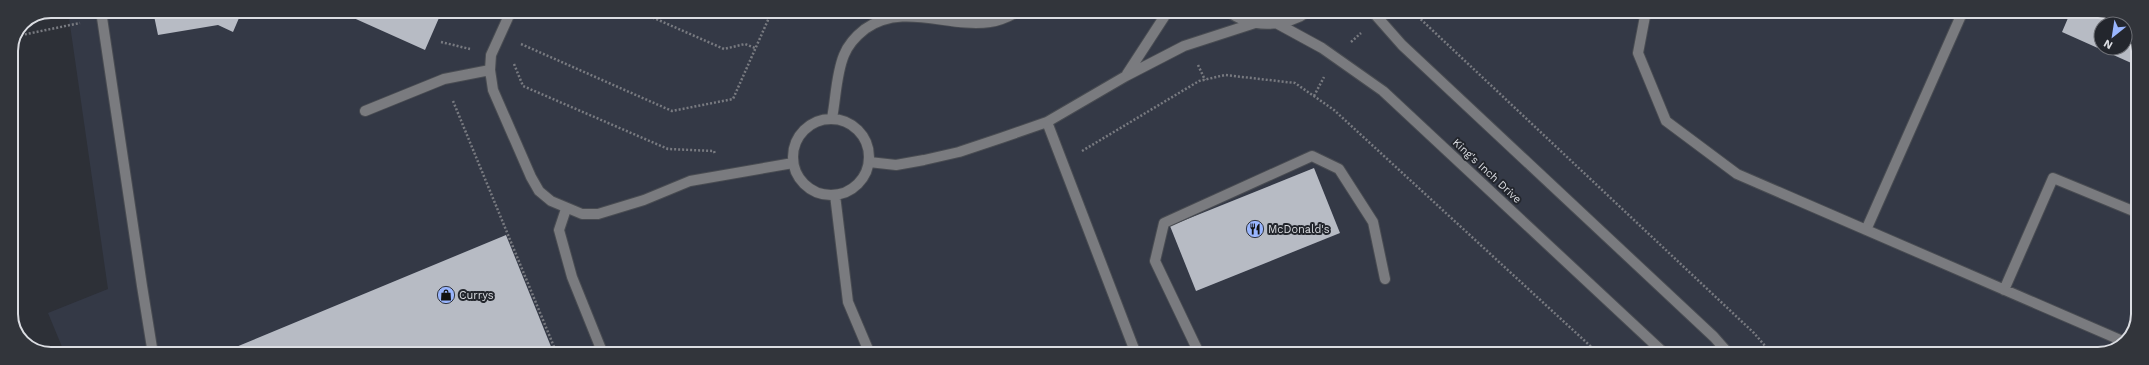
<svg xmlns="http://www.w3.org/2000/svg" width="2149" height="365" viewBox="0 0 2149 365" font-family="'Work Sans',sans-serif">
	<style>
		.built { fill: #343946; fill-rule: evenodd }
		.building { fill: #b7bbc4; fill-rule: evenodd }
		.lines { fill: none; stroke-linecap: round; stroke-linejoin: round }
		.minor-casing { stroke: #494c52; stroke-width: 12 }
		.path { stroke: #787a80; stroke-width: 2.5; stroke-dasharray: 2 2; stroke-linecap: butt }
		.minor { stroke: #7a7b7f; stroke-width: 10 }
		.labels { text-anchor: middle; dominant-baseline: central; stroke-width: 4; stroke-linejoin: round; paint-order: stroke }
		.street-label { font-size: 11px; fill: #dbdde2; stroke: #23262d }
		.poi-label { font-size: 11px; fill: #dbdde2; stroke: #23262d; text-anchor: start }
		.rim { fill: none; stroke: #dbdde2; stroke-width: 2 }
	</style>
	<rect width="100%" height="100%" fill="#2d3037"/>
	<path class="built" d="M68 11H2104L2126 23 2138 46V320L2124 344 2098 354H65L48 313 108 289ZM2101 24H2125V48H2101Z"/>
	<path class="building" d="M153 11H242L233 32 218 25 158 35Z
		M338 11H442L425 50Z
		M2071 11H2104L2126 23 2138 46V66L2062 32ZM2101 24H2125V48H2101Z
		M1314 168 1340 233 1196 291 1170 226Z
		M506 235 554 354H219Z"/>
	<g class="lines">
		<defs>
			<path id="minor" d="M101 11 142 286 153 354
				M511 11 491 55 490 70 493 90 531 177 539 191 551 201 582 214H598L644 200 690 181 793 163
				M1228 11C1250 29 1287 27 1309 11
				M1372 11 1402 45 1714 337 1729 354
				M1646 11 1638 53 1666 121 1737 174 2125 342
				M1278 24 1322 48 1383 91 1665 354
				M1127 74 1168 11
				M365 111 444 79 490 70
				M832 118C836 98 836 74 844 55 848 45 856 36 865 29 903 2 948 28 990 22 1000 21 1010 16 1019 11
				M793 157a38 38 0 1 1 76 0a38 38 0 1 1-76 0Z
				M1047 122 1136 354
				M869 162 896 165 924 160 959 152 1001 138 1047 122 1126 76 1184 46 1255 23
				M835 195 848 302 870 354
				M566 209 559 230 572 277 603 354
				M1866 230 1963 11
				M2004 290 2053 178 2138 213
				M1198 351 1155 261 1164 223 1312 156 1339 169 1373 222 1385 279"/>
		</defs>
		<use href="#minor" class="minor-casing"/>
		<path class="path" d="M471 11 484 17
			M638 11 724 49 745 44 755 48
			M1412 11 1754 333 1772 354
			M17 36 80 23
			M441 42 470 49
			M1351 42 1361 33
			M521 44 672 111 733 99 772 11
			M514 64 523 86 668 149 714 151 715 154
			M1198 65 1205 80
			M1314 96 1324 77
			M453 101 557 354
			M1082 151 1199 81 1225 75 1295 83 1334 110 1599 354"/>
		<use href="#minor" class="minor"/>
	</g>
	<defs>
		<symbol id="restaurant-disc" viewBox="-11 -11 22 22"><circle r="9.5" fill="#99b5fd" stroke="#23262d"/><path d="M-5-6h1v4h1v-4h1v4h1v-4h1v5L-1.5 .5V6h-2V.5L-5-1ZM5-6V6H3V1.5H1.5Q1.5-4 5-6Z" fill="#111"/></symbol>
		<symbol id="shop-disc" viewBox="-11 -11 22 22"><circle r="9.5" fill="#99b5fd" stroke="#23262d"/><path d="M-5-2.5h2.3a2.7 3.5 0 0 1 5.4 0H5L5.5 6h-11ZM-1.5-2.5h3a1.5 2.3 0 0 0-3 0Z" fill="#111"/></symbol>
	</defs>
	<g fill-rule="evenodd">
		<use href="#restaurant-disc" x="1245" y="219" width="20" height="20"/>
		<use href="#shop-disc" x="436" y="285" width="20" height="20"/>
	</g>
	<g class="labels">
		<g class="street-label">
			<text transform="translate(1487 171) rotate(43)">King's Inch Drive</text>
		</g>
		<g class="poi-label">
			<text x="1268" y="229">McDonald's</text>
			<text x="459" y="295">Currys</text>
		</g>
	</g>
	<path d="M0 0H2149V365H0ZM51 18H2098A33 33 0 0 1 2131 51V314A33 33 0 0 1 2098 347H51A33 33 0 0 1 18 314V51A33 33 0 0 1 51 18Z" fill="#32353b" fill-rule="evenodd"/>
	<path class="rim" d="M51 18H2098A33 33 0 0 1 2131 51V314A33 33 0 0 1 2098 347H51A33 33 0 0 1 18 314V51A33 33 0 0 1 51 18Z"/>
	<g transform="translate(2113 36) rotate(210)"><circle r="19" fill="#23262d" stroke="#6d6f75"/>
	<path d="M0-3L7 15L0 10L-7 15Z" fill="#99b5fd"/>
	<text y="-6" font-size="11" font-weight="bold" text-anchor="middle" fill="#dbdde2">N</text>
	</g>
</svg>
